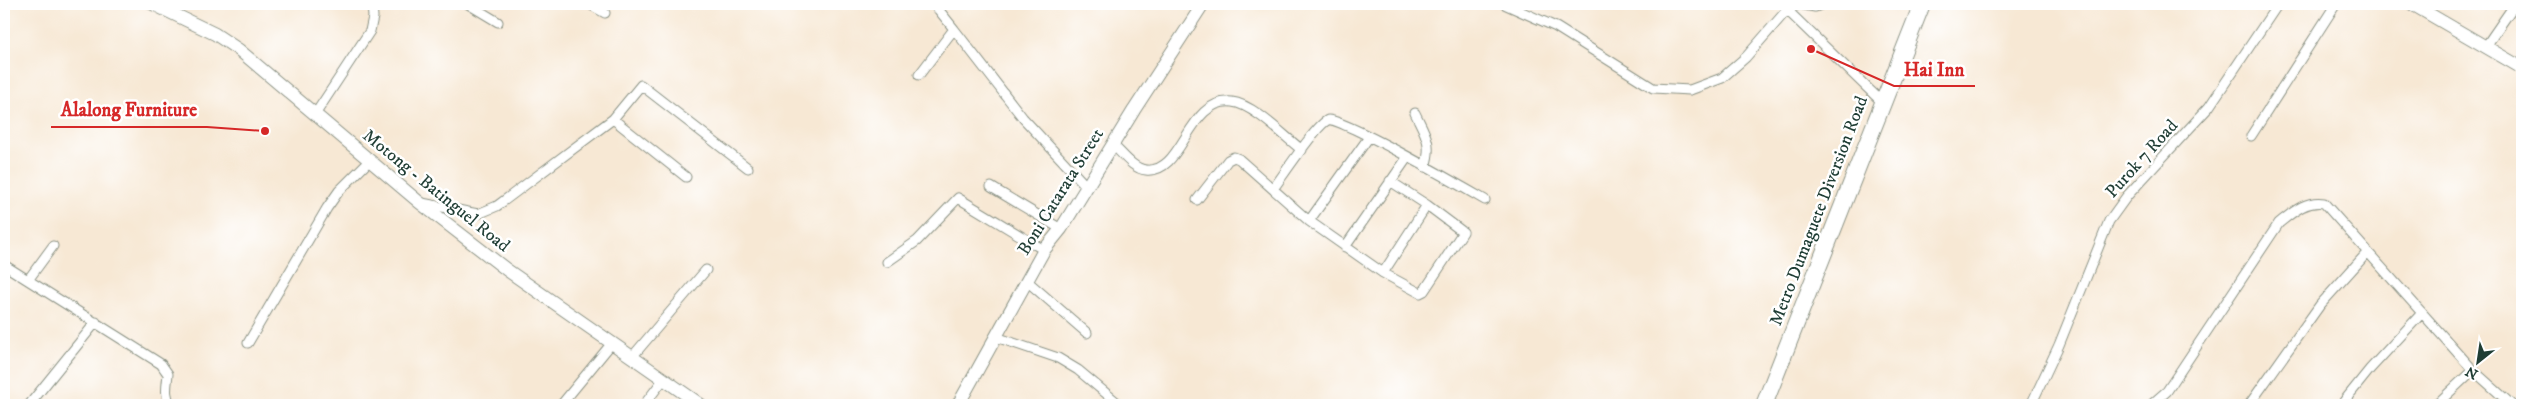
<svg xmlns="http://www.w3.org/2000/svg" width="2526" height="409" viewBox="0 0 2526 409" font-family="'IM FELL DW Pica',serif">
	<style>
		.lines { fill: none; stroke-linecap: round; stroke-linejoin: round }
		.street-casing { stroke: #8b9284; stroke-width: 11 }
		.secondary-casing { stroke: #8b9284; stroke-width: 14 }
		.highway-casing { stroke: #8b9284; stroke-width: 18 }
		.street { stroke: #fff; stroke-width: 9 }
		.secondary { stroke: #fff; stroke-width: 12 }
		.highway { stroke: #fff; stroke-width: 16 }
		.labels { text-anchor: middle; dominant-baseline: central; stroke-width: 5; stroke-linejoin: round; paint-order: stroke }
		.street-label { font-size: 18px; fill: #1f3d34; stroke: #fff }
		.leader { fill: none; stroke: #d62828; stroke-width: 2 }
		.callout-dot { fill: #d62828; stroke: #fff; stroke-width: 2 }
		.callout-label { font-size: 19px; text-anchor: middle; font-weight: bold; fill: #d62828; stroke: #fff; stroke-width: 5; stroke-linejoin: round; paint-order: stroke }
	</style>
	<rect width="100%" height="100%" fill="#fff"/>
	<filter id="ink" filterUnits="userSpaceOnUse"><feTurbulence type="fractalNoise" baseFrequency=".02" numOctaves="2"/><feDisplacementMap in="SourceGraphic" scale="10" xChannelSelector="R" yChannelSelector="G"/><feConvolveMatrix kernelMatrix="1 2 1 2 8 2 1 2 1" color-interpolation-filters="sRGB"/></filter>
	<filter id="wash" filterUnits="userSpaceOnUse"><feTurbulence type="fractalNoise" baseFrequency=".0096" numOctaves="4" result="noise"/><feDisplacementMap in="SourceGraphic" scale="20" xChannelSelector="R" yChannelSelector="G"/><feGaussianBlur stdDeviation="1.12" result="paint"/><feColorMatrix in="noise" values="0 0 0 0 0 0 0 0 0 0 0 0 0 0 0 0 0 1.4 0 .05"/><feComposite in="paint" operator="in"/></filter>
	<g filter="url(#wash)">
		<rect width="100%" height="100%" fill="#f7e8d4"/>
	</g>
	<g filter="url(#ink)">
		<g class="lines">
			<defs>
				<path id="street" d="M468 4 498 22
					M589 4 605 13
					M934 4 954 29
					M1504 4 1556 27 1653 88 1690 90 1722 78 1746 57 1787 10 1799 4 1815 7 1823 4
					M1787 10 1883 103
					M2486 46 2515 4
					M919 75 954 29 1023 118 1087 187
					M316 113 370 31 373 17 372 4
					M1415 113C1425 134 1433 143 1425 167
					M2251 136 2336 4
					M1113 145C1122 153 1133 169 1146 170 1184 174 1187 98 1232 102 1253 104 1285 137 1302 150
					M686 177 613 119 641 85 748 168
					M991 187 1061 229
					M1273 189C1282 177 1317 124 1328 120 1339 116 1466 189 1485 200
					M1197 200 1228 160 1234 157 1239 159 1309 221 1383 273 1420 293 1424 291 1463 232 1427 205 1390 181
					M422 203 478 214 497 206 613 119
					M1309 221 1369 137
					M1345 247 1407 158
					M887 262 917 241 958 198 1044 250
					M4 265 161 364 168 374C167 385 164 395 171 405
					M1383 273 1427 205
					M28 280 53 246
					M1027 281 1087 333
					M996 337 1058 358 1078 370 1120 405
					M248 343 327 208 339 191 369 161
					M632 357 706 270
					M29 405 96 322
					M561 405 612 343
					M644 405 663 380
					M2031 405 2059 345 2109 221 2127 196 2209 107 2278 4
					M2151 405 2167 391 2279 223C2293 212 2306 200 2324 203L2473 370 2512 405
					M2249 405 2320 305 2367 253
					M2341 405 2370 369 2422 313
					M2436 405 2473 370"/>
				<path id="secondary" d="M153 4 215 34 239 50 419 202 507 270 701 405
					M2412 4 2522 68
					M958 405 1044 250 1061 229 1134 110 1203 4"/>
				<path id="highway" d="M1764 405 1922 4"/>
			</defs>
			<use href="#street" class="street-casing"/>
			<use href="#secondary" class="secondary-casing"/>
			<use href="#highway" class="highway-casing"/>
			<use href="#street" class="street"/>
			<use href="#secondary" class="secondary"/>
			<use href="#highway" class="highway"/>
		</g>
	</g>
	<g class="labels">
		<g class="street-label">
			<text transform="translate(2142 159) rotate(-48)">Purok 7 Road</text>
			<text transform="translate(436 191) rotate(39)">Motong - Batinguel Road</text>
			<text transform="translate(1061 192) rotate(-58)">Boni Catarata Street</text>
			<text transform="translate(1819 211) rotate(-69)">Metro Dumaguete Diversion Road</text>
		</g>
	</g>
	<path class="leader" d="M1811 49L1894 86H1975M265 131L207 127H51"/>
	<g class="callout-dot">
		<circle cx="1811" cy="49" r="5"/>
		<circle cx="265" cy="131" r="5"/>
	</g>
	<g class="callout-label">
		<text x="1934" y="76">Hai Inn</text>
		<text x="129" y="116">Alalong Furniture</text>
	</g>
	<rect width="2526" height="409" fill="none" stroke="#fff" stroke-width="20"/>
	<g transform="translate(2478 362) rotate(210)" stroke="#ffffff" stroke-width="4" paint-order="stroke">
	<path d="M0-4L9 19L0 12L-9 19Z" fill="#1f3d34"/>
	<text y="-8" font-size="14" font-weight="bold" text-anchor="middle" fill="#1f3d34">N</text>
	</g>
</svg>
